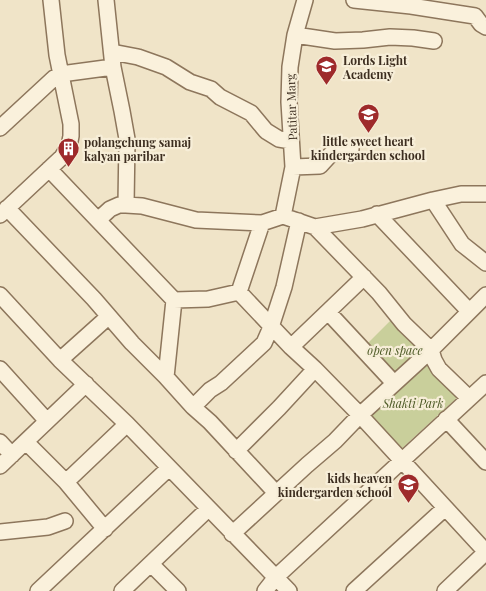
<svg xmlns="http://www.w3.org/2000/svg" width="486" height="591" viewBox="0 0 486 591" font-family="'Playfair Display',serif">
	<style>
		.green { fill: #c9cf9b }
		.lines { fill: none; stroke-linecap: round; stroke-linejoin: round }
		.minor-casing { stroke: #8d765c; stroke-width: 18 }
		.minor { stroke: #faf1dc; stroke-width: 15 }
		.labels { text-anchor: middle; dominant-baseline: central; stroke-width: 4.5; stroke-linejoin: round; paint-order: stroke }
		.poi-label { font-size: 12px; font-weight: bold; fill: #3d2e20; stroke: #f7eed8; text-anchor: start }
		.street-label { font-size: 12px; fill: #3d2e20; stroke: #f7eed8 }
		.park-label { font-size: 12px; font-style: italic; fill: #4d5a26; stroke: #f7eed8 }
	</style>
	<rect width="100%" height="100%" fill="#f0e4c8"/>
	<path class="green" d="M393 318 429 350 394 383 362 349Z
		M426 357 461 394 400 450 366 413Z"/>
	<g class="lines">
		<defs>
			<path id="minor" d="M106 0 113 67 122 111 127 139 126 205
				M354 0 411 6 475 16 481 24 486 27
				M295 35 335 41 363 40 390 37 413 38 434 41
				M112 52 138 57 166 67 190 82 211 89 220 97 251 113 266 131 279 139 291 141
				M0 128 54 78 61 74 113 67
				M293 167 320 166 331 154 351 149
				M49 169 174 300 208 299 239 292 291 347 315 369 360 415 486 552
				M433 200 462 244 486 263
				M7 208 94 299 132 343 166 377 193 407 210 422 276 493
				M377 214 469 311
				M0 215 62 157 69 146 71 136V124L57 55 51 0
				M283 216 293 167 289 102 290 67 295 35 305 0
				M98 220 110 209 119 205H126L142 206 196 220 262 223 283 216 315 227 362 219 433 200 461 194H486
				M315 227 379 293 404 324 431 350 434 360 439 369 469 398
				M239 292 262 223
				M0 295 60 360 127 424 289 591
				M328 312 394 383
				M291 347 364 277
				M60 360 108 317
				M0 369 47 421
				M166 377 174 300
				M193 407 210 390 221 383 264 343 271 327 284 287 299 221
				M446 419 486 462
				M0 442 12 455
				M26 442 66 482 105 529
				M236 451 279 408 315 369
				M0 466 86 384
				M66 482 127 424
				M0 532 48 527 65 521
				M232 534 307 465 335 441 360 415 431 350 486 295
				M151 564 178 591
				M38 591 169 468
				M122 591 208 509
				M265 591 276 577 486 383
				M354 591 445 508
				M445 591 486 552"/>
		</defs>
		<use href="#minor" class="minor-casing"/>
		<use href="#minor" class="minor"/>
	</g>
	<defs>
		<symbol id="school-pin" viewBox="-11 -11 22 30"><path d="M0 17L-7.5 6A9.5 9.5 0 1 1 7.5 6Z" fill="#9e2a2b" stroke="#f7eed8"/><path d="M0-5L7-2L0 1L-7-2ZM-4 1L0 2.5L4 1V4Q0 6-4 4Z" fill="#fff"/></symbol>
		<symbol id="building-pin" viewBox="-11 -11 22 30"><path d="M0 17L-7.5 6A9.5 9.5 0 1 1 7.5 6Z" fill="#9e2a2b" stroke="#f7eed8"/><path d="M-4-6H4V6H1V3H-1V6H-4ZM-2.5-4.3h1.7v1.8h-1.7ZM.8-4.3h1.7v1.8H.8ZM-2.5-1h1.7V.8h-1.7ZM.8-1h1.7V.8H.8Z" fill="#fff"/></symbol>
	</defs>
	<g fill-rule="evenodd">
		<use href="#school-pin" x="314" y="54" width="25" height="34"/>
		<use href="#school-pin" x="356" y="102" width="25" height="34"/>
		<use href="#building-pin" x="56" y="136" width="25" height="34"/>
		<use href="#school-pin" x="396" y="472" width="25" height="34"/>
	</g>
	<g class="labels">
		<g class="poi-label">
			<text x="343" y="60">Lords Light<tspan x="343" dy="14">Academy</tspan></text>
			<text x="368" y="141" text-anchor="middle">little sweet heart<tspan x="368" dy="14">kindergarden school</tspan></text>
			<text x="84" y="142">polangchung samaj<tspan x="84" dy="14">kalyan paribar</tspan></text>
			<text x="392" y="478" text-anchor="end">kids heaven<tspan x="392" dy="14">kindergarden school</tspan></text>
		</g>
		<g class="street-label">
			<text transform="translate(291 107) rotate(-92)">Patitar Marg</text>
		</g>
		<g class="park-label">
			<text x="395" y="350">open space</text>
			<text x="413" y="403">Shakti Park</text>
		</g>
	</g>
</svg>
